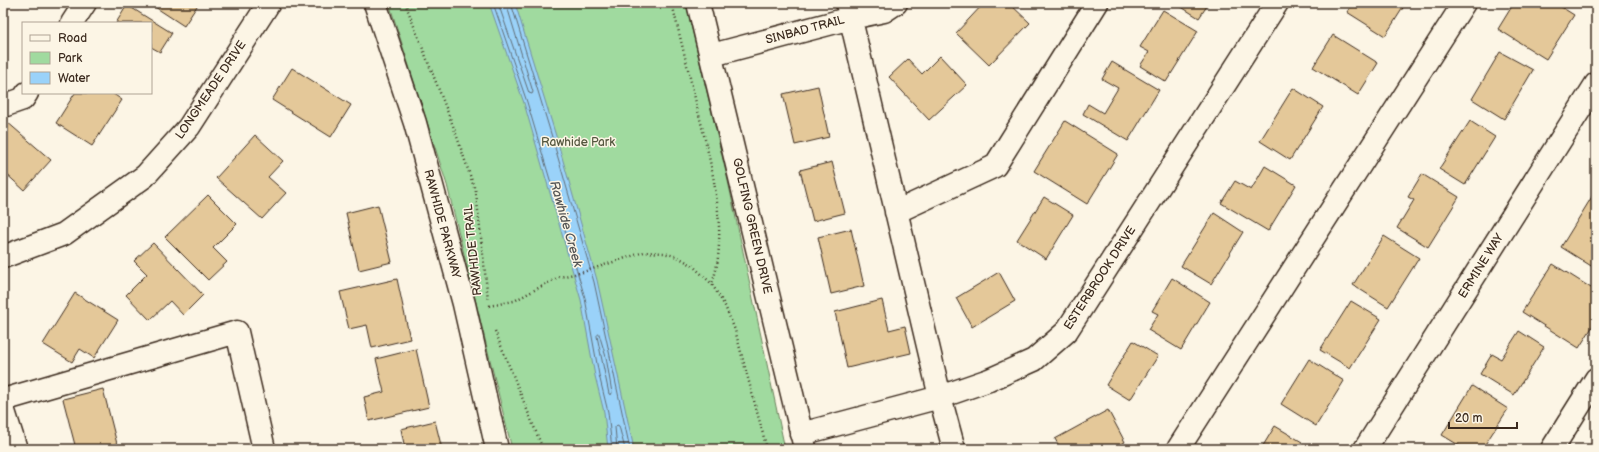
<svg xmlns="http://www.w3.org/2000/svg" width="1599" height="452" viewBox="0 0 1599 452" font-family="'Balsamiq Sans',sans-serif">
	<style>
		.green { fill: #a0da9f; stroke: #6e825e }
		.water { fill: #9ad2f9; stroke: #748fa1 }
		.lines { fill: none; stroke-linecap: round; stroke-linejoin: round }
		.shore { stroke: #616d76; stroke-width: 1 }
		.building { fill: #e4c899; stroke: #3b2a1e }
		.minor-casing { stroke: #3b2a1e; stroke-width: 25 }
		.path { stroke: #3b2a1e; stroke-width: 2.5; stroke-dasharray: 1 3; stroke-linecap: butt }
		.minor { stroke: #fcf5e5; stroke-width: 22 }
		.labels { text-anchor: middle; dominant-baseline: central; stroke-width: 3; stroke-linejoin: round; paint-order: stroke }
		.street-label { font-size: 12px; fill: #3b2a1e; stroke: #fcf5e5 }
		.park-label { font-size: 12px; fill: #54563e; stroke: #fcf5e5 }
		.water-label { font-size: 13px; font-style: italic; fill: #535455; stroke: #fcf5e5 }
	</style>
	<rect width="100%" height="100%" fill="#fcf5e5"/>
	<filter id="ink" filterUnits="userSpaceOnUse"><feTurbulence type="fractalNoise" baseFrequency=".025" numOctaves="2"/><feDisplacementMap in="SourceGraphic" scale="8" xChannelSelector="R" yChannelSelector="G"/><feConvolveMatrix kernelMatrix="1 2 1 2 8 2 1 2 1" color-interpolation-filters="sRGB"/></filter>
	<g filter="url(#ink)">
		<path class="green" d="M389 3H686L728 181 785 449H512L447 185Z"/>
		<path class="water" d="M489 3H515L556 136 597 280 634 449H608L604 412 595 376 581 300 524 103Z"/>
		<g class="lines">
			<path class="shore" d="M493 3 527 102 585 298 599 375 608 412 612 449
				M498 3 529 93 532 94 533 92 506 3
				M511 3 552 137 594 282 630 449
				M599 334 606 357 612 393 611 395 609 394 597 336Z
				M617 449 615 427 617 425 619 426 625 449"/>
		</g>
		<path class="building" d="M158 3H199L184 26 155 7Z
			M984 3H1009L1030 23 989 65 956 33Z
			M1175 3H1209L1199 18Z
			M1353 3H1406L1385 36 1347 12Z
			M1514 3H1522L1529 7 1531 3H1555L1574 15 1546 59 1498 29Z
			M127 5 172 33 160 52 151 47V23H116Z
			M1163 10 1198 31 1166 82 1140 66 1149 52 1140 47Z
			M1333 35 1378 63 1358 95 1313 67Z
			M1500 52 1533 70 1504 119 1472 99Z
			M940 56 967 85 929 120 889 77 908 59 922 74Z
			M1112 62 1159 90 1128 141 1083 114 1088 104 1103 113 1118 88 1102 79Z
			M292 68 351 105 331 137 272 100Z
			M818 86 829 137 795 145 783 94Z
			M1293 88 1323 107 1290 160 1260 141Z
			M75 93H112L122 100 92 146 56 123Z
			M6 121 51 160 24 190 3 171V124Z
			M1065 121 1118 154 1087 204 1034 171Z
			M1470 121 1495 137 1465 185 1439 169Z
			M255 135 283 161 268 177 286 193 262 219 216 178Z
			M832 162 845 213 813 221 800 170Z
			M1265 166 1296 185 1268 231 1221 203 1235 181 1251 190Z
			M1422 174 1459 197 1428 247 1397 228 1414 200 1408 197Z
			M208 195 237 224 213 248 227 262 208 280 165 237Z
			M1593 195 1596 197V269L1561 247Z
			M1044 197 1073 215 1046 259 1017 240Z
			M378 205 392 262 359 270 346 213Z
			M1214 213 1243 232 1211 284 1181 266Z
			M851 229 864 286 831 294 818 237Z
			M1384 236 1419 258 1388 307 1353 285Z
			M153 243 203 295 183 315 170 301 150 320 126 295 147 274 134 261Z
			M1553 264 1596 291V321L1579 348 1522 312Z
			M999 272 1015 301 972 327 956 298Z
			M1172 278 1210 302 1181 350 1148 330 1158 314 1152 311Z
			M397 279 410 339 372 348 367 325 349 329 340 292Z
			M75 293 118 320 94 358 80 349 72 362 43 344Z
			M882 300 889 330 905 326 911 353 847 368 835 312Z
			M1351 301 1381 319 1350 368 1320 350Z
			M1519 331 1544 347 1514 395 1480 374 1492 354 1501 359Z
			M1133 341 1158 356 1130 400 1106 385Z
			M416 349 429 407 369 421 364 397 384 392 376 359Z
			M1309 359 1344 381 1316 426 1281 404Z
			M1472 386 1508 409 1482 449H1465L1442 435Z
			M103 389 117 444 98 449H76L63 399Z
			M1108 410 1125 442 1112 449H1061L1055 439Z
			M435 421 442 449H405L401 429Z
			M1275 426 1302 442 1297 449H1261Z"/>
		<g class="lines">
			<defs>
				<path id="minor" d="M375 3 415 123 464 304 497 449
					M698 3 805 448
					M847 3 940 397 954 449
					M72 23 85 3
					M712 55 851 18 884 11 896 3
					M3 106 23 99 27 93
					M896 212 995 166 1097 3
					M3 257 64 234 145 176 189 127 269 3
					M3 400 237 332 264 449
					M3 408 16 449
					M801 434 940 397 989 380 1034 360 1066 332 1277 3
					M1178 449 1464 3
					M1365 449 1596 84
					M1552 449 1596 379"/>
			</defs>
			<use href="#minor" class="minor-casing"/>
			<path class="path" d="M405 3 455 131 476 193 488 299
				M672 3C680 38 689 72 697 107 710 159 730 232 712 284L725 306 735 330 767 449
				M489 306 514 301 559 277 580 273 644 252 664 253 678 257 692 265 712 284
				M495 331 543 449"/>
			<use href="#minor" class="minor"/>
		</g>
	</g>
	<g class="labels">
		<g class="street-label">
			<text transform="translate(805 30) rotate(-15)">SINBAD TRAIL</text>
			<text transform="translate(211 90) rotate(-56)">LONGMEADE DRIVE</text>
			<text transform="translate(442 224) rotate(75)">RAWHIDE PARKWAY</text>
			<text transform="translate(752 226) rotate(77)">GOLFING GREEN DRIVE</text>
			<text transform="translate(473 250) rotate(-96)">RAWHIDE TRAIL</text>
			<text transform="translate(1481 266) rotate(-58)">ERMINE WAY</text>
			<text transform="translate(1100 278) rotate(-57)">ESTERBROOK DRIVE</text>
		</g>
		<g class="park-label">
			<text x="578" y="142">Rawhide Park</text>
		</g>
		<g class="water-label">
			<text transform="translate(566 224) rotate(74)">Rawhide Creek</text>
		</g>
	</g>
	<rect width="1599" height="452" fill="none" stroke="#fcf5e5" stroke-width="16"/>
	<rect x="8" y="8" width="1583" height="436" fill="none" stroke="#3b2a1e" stroke-width="1.5" filter="url(#ink)"/>
	<rect x="22" y="22" width="130" height="72" fill="#fcf5e5" stroke="#afa495"/>
	<rect x="30" y="35" width="20" height="6" fill="#fcf5e5" stroke="#afa495"/>
	<text x="58" y="42" font-size="12" fill="#3b2a1e">Road</text>
	<rect x="30" y="52" width="20" height="12" fill="#a0da9f" stroke="#afa495"/>
	<text x="58" y="62" font-size="12" fill="#3b2a1e">Park</text>
	<rect x="30" y="72" width="20" height="12" fill="#9ad2f9" stroke="#afa495"/>
	<text x="58" y="82" font-size="12" fill="#3b2a1e">Water</text>
	<path d="M1449 422v6h68v-6" fill="none" stroke="#3b2a1e" stroke-width="2"/>
	<text x="1455" y="422" font-size="12" fill="#3b2a1e" stroke="#fcf5e5" stroke-width="3" paint-order="stroke">20 m</text>
</svg>
